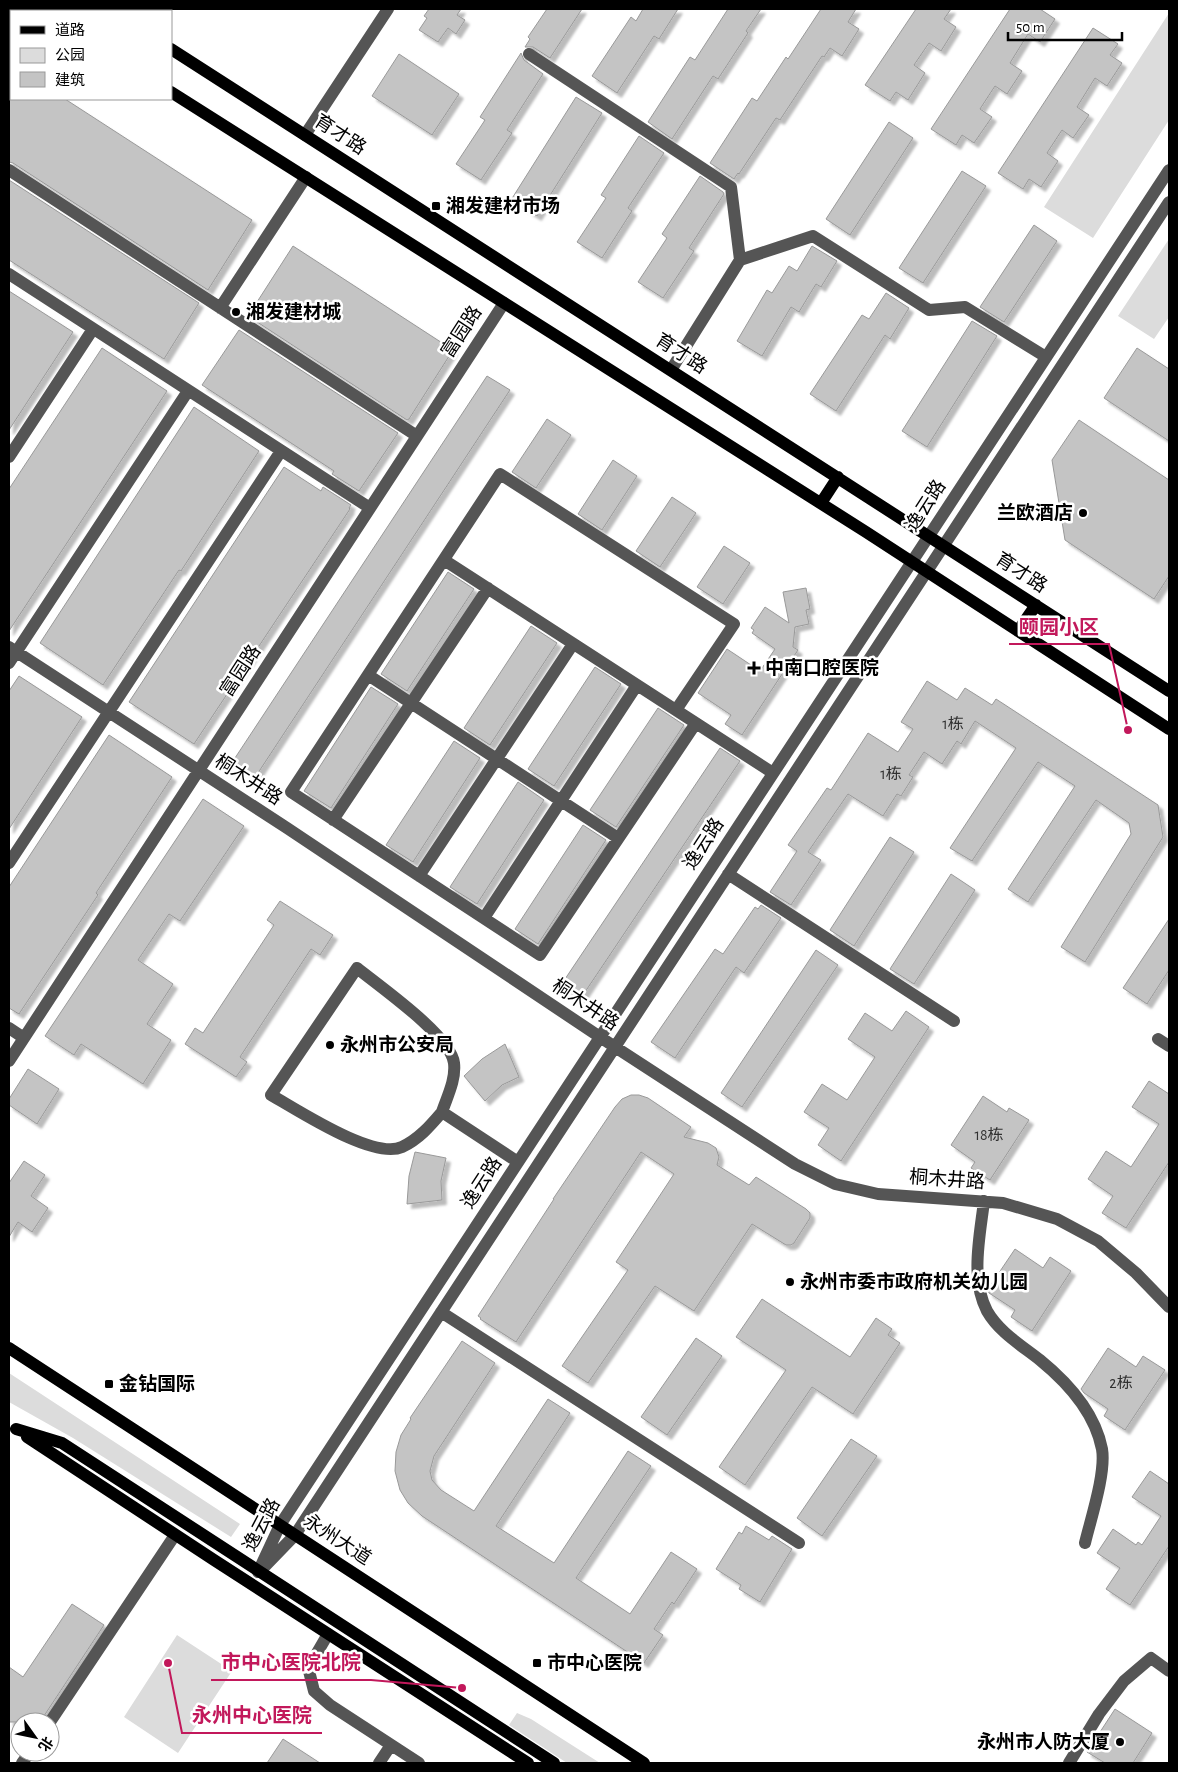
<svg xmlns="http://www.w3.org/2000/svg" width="1178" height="1772" viewBox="0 0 1178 1772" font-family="'Alegreya Sans','Noto Sans SC',sans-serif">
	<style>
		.green { fill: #dcdcdc }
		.building { fill: #c4c4c4; stroke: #999; filter: url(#shadow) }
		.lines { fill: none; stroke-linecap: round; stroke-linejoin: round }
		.minor { stroke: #555; stroke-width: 12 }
		.major { stroke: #000; stroke-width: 12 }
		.poi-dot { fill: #000; stroke: #fff; stroke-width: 2 }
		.labels { text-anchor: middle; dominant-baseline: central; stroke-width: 5; stroke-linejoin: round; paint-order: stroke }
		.number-label { font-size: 16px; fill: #313131 }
		.street-label { font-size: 19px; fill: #000; stroke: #fff }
		.poi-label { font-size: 19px; font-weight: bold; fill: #000; stroke: #fff; text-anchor: start }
		.leader { fill: none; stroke: #c2185b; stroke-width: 2 }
		.callout-dot { fill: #c2185b; stroke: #fff; stroke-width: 2 }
		.callout-label { font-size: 20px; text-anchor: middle; font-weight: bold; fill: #c2185b; stroke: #fff; stroke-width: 5; stroke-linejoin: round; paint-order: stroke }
	</style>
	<defs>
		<filter id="shadow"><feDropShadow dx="4.5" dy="4.5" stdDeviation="1" flood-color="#0004"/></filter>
	</defs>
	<rect width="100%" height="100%" fill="#fff"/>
	<path class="green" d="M1169 13V120L1093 238 1044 207Z
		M1169 239V317L1154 339 1118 316Z
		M9 1373 240 1524 231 1537 73 1438 9 1402Z
		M177 1635 232 1671 178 1753 124 1717Z
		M517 1713 531 1719 600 1763H567L509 1725Z"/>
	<path class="building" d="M429 9H461L457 15 465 20 456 34 448 28 438 42 419 30 427 18 424 16Z
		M547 9H582L550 58 533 47H525L530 39 528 37Z
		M643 9H678L659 39 654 36 617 93 592 76 631 17 636 21Z
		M728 9H761L746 31 748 33 718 79 713 76 672 139 648 122 690 57 695 60Z
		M821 9H856L848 22 859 29 842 56 830 48 824 57 822 56 780 120 776 118 739 174 738 173 734 179 710 163 752 98 757 101 786 57 788 59Z
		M916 9H951L944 19 956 27 941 51 929 43 914 65 925 73 908 100 896 92 890 101 865 85Z
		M1010 9H1040L1055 19 1040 42 1028 34 1010 63 1022 71 1007 94 995 86 980 109 992 117 974 143 962 135 956 145 931 129Z
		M1093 28 1118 44 1110 55 1122 63 1107 86 1095 78 1077 107 1089 115 1073 138 1062 130 1047 153 1058 161 1041 187 1029 179 1023 189 998 173Z
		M521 53 524 60 543 74 507 130 512 133 481 180 456 164 485 120 480 117Z
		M399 54 459 94 432 135 372 96Z
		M576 97 602 113 537 216 511 200Z
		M9 99H65L252 220 208 290 13 163 9 162Z
		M889 122 913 138 850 235 826 219Z
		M639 136 664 153 628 208 632 211 602 258 577 242 606 198 601 195Z
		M962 171 986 186 923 283 899 268Z
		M700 176 723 192 724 194 689 248 694 251 663 298 638 282 667 238 662 234Z
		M9 180 199 303 164 359 9 260Z
		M1034 225 1057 241 1004 322 980 307Z
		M293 246 453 350 409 419 407 420 248 316Z
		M812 246 837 261 821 287 816 284 799 312 791 307 762 356 737 341 767 290 772 293 789 266 797 271Z
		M9 291 73 332 9 430Z
		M886 293 909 308 890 339 885 335 836 411 810 394 862 315 869 319Z
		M972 321 997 336 927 447 902 431Z
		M239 330 398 433 359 491 332 474 334 471 202 385Z
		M102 348 167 391 9 631V489Z
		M1137 348 1169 369V441L1104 398Z
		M487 376 510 390 256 776 233 761Z
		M194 407 259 451 181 571 179 570 103 685 40 643Z
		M547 419 571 435 536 488 512 472Z
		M1079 420 1169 480V576L1154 599 1065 540 1052 460Z
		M613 460 637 476 602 530 578 514Z
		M284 467 321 491 323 487 351 505 349 508 350 509 194 744 129 702Z
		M672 497 696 513 660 567 636 551Z
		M724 546 750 563 723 604 697 587Z
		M448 572 474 589 407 691 381 674Z
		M806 588 810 609 806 610 809 624 795 627 793 647 798 650 742 735 725 724 731 715 698 693 727 649 760 671 775 649 752 633 754 630 751 628 765 607 789 623 783 592Z
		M531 626 557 643 490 745 464 728Z
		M595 667 621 684 554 786 528 769Z
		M19 676 82 717 9 829V691Z
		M927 681 957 700 965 688 992 705 996 699 1158 805 1163 837 1085 962 1061 947 1131 834 1129 823 1096 800 1028 902 1008 889 1075 786 1038 762 972 861 950 848 1016 748 975 721 961 744 957 741 942 764 924 752 909 775 913 777 901 796 897 794 883 816 848 794 808 852 821 860 791 905 770 892 797 851 788 845 827 788 831 790 868 733 898 752 913 729 901 722Z
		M371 687 398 704 331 808 304 791Z
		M658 708 684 725 616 827 590 810Z
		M109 735 172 777 96 893 98 895 19 1014 9 1008V887Z
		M454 741 480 758 413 862 386 845Z
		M720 748 740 761 581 998 561 985Z
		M518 782 544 800 477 904 450 887Z
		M203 799 244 826 180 921 169 914 138 960 173 984 147 1024 171 1040 143 1084 81 1044 74 1055 45 1036Z
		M583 825 606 840 538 944 515 929Z
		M890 837 914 852 854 946 830 930Z
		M951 874 975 890 914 984 890 969Z
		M280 901 333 935 320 955 311 949 240 1057 247 1062 236 1077 185 1044 195 1028 203 1033 274 925 267 920Z
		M761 905 781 918 744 973 736 967 675 1058 651 1042 715 949 723 954 755 907 758 909Z
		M1169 919V970L1147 1004 1123 988Z
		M816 950 838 965 742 1107 721 1093Z
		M906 1011 929 1027 841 1161 818 1145 829 1128 804 1112 822 1084 847 1100 875 1057 848 1039 865 1013 892 1031Z
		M505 1044 519 1077 502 1085 485 1101 464 1076 482 1059Z
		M28 1069 59 1089 37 1124 9 1105V1099Z
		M1149 1081 1169 1094V1162L1126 1228 1102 1213 1113 1196 1088 1179 1106 1151 1131 1167 1159 1124 1132 1107Z
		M631 1095H639L648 1098 691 1127 684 1137 708 1143 716 1148 719 1157 717 1165 749 1185 756 1177 806 1209 810 1213V1218L794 1243 791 1245H786L752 1224 694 1311 655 1286 588 1383 562 1366 628 1270 616 1262 674 1174 641 1152 516 1342 480 1319 481 1318 478 1316 554 1199H553L615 1107 622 1099Z
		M983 1096 1007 1112 1009 1108 1029 1120 990 1180 971 1168 975 1162 951 1145Z
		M415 1152 446 1158 441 1181 442 1200 407 1204 409 1176Z
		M24 1161 45 1175 31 1196 48 1208 32 1232 18 1222 9 1237V1183Z
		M1015 1249 1043 1268 1050 1257 1071 1271 1032 1331 1011 1317 1015 1310 989 1293 988 1289Z
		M762 1299 850 1357 876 1318 892 1329 888 1335 900 1343 853 1414 812 1387 745 1485 719 1467 786 1370 736 1337Z
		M696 1338 722 1356 667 1435 641 1417Z
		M462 1341 495 1363 434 1456 430 1471 432 1480 441 1490 474 1511 548 1399 570 1413 496 1526 554 1563 628 1451 651 1466 576 1578 630 1614 671 1552 697 1569 674 1604 672 1602 654 1629 663 1635 644 1663 422 1516 408 1503 400 1490 395 1471 396 1452 401 1435 411 1419 410 1418Z
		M1108 1348 1136 1367 1143 1356 1165 1370 1125 1430 1104 1416 1108 1409 1084 1393 1081 1389Z
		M851 1439 877 1456 822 1536 797 1518Z
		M1150 1471 1169 1484V1546L1130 1605 1106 1589 1120 1568 1097 1553 1113 1529 1136 1545 1138 1542 1142 1545 1161 1516 1132 1497Z
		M746 1526 769 1540 772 1536 792 1549 760 1602 739 1589 741 1585 716 1569 739 1532 742 1534Z
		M72 1604 104 1625 40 1722H9V1667L23 1677Z
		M1115 1709 1152 1733 1133 1763H1105L1087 1752Z
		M283 1739 320 1763H267Z"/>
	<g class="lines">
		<path class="minor" d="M9 49 11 45
			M529 54 731 187 740 260
			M305 135 388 9
			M9 170 417 436
			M9 274 370 508
			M220 308 306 177
			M671 370 740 260 813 236 929 310 965 307 1046 357
			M9 457 93 329
			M444 560 773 773
			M9 647 287 828 615 1047 795 1164 835 1184 878 1194 1003 1203 1057 1219 1098 1241 1136 1273 1169 1307
			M9 663 188 391
			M368 675 618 838
			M676 710 734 624 500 474 291 792 540 955 696 723
			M333 820 488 588
			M9 863 281 451
			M728 874 954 1021
			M419 876 573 644
			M484 918 637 685
			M9 1028 24 1038
			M1158 1039 1169 1046
			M9 1061 504 303
			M442 1112C430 1126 419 1139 402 1147 373 1160 298 1110 271 1095L357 968C379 986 451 1036 454 1063 456 1080 447 1097 442 1112L518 1162
			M984 1201C980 1236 970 1278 987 1311 999 1332 1021 1345 1040 1360 1067 1382 1095 1413 1102 1449 1106 1473 1091 1518 1085 1543
			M441 1312 799 1543
			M265 1566 295 1535 1169 202
			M258 1572 280 1525 1169 170
			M328 1634 310 1665 309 1671 314 1691 330 1705 419 1763
			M50 1722 175 1535
			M22 1763 30 1752
			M379 1763 391 1745
			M1069 1763 1099 1714 1124 1681 1151 1658 1169 1671"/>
		<path class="major" d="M40 9 44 11
			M108 9 112 11
			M171 49 1169 691
			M171 92 866 532 1169 729
			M821 503 838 477
			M1018 631 1036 605
			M9 1348 644 1763
			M16 1429 62 1443 554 1763
			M27 1437 214 1560 528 1763"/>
	</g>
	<g class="poi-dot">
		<rect x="431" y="201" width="10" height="10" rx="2.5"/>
		<circle cx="236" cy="312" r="5"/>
		<circle cx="1083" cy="513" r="5"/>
		<path d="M751.5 660.5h5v5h5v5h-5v5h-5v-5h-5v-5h5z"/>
		<circle cx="330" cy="1045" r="5"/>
		<circle cx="790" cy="1282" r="5"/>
		<rect x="104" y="1379" width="10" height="10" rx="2.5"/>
		<rect x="532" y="1658" width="10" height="10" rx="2.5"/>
		<circle cx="1120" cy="1742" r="5"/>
	</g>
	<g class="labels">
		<g class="number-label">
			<text x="953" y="724">1栋</text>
			<text x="891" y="774">1栋</text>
			<text x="989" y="1135">18栋</text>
			<text x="1121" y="1383">2栋</text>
		</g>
		<g class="street-label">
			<text transform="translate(340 135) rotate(33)">育才路</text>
			<text transform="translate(462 332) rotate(-57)">富园路</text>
			<text transform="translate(681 354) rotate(33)">育才路</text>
			<text transform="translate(926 506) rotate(-57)">逸云路</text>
			<text transform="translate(1021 573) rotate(33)">育才路</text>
			<text transform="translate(241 671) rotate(-57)">富园路</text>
			<text transform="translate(248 780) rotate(33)">桐木井路</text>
			<text transform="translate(704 844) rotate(-57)">逸云路</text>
			<text transform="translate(585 1005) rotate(34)">桐木井路</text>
			<text transform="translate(947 1180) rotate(4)">桐木井路</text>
			<text transform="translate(482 1183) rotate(-57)">逸云路</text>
			<text transform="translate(262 1525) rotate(-62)">逸云路</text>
			<text transform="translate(337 1540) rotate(33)">永州大道</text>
		</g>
		<g class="poi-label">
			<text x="446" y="206">湘发建材市场</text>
			<text x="246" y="312">湘发建材城</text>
			<text x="1073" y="513" text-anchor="end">兰欧酒店</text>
			<text x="765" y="668">中南口腔医院</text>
			<text x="340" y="1045">永州市公安局</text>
			<text x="800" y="1282">永州市委市政府机关幼儿园</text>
			<text x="119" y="1384">金钻国际</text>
			<text x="547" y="1663">市中心医院</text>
			<text x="1110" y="1742" text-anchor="end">永州市人防大厦</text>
		</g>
	</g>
	<path class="leader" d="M1128 730L1109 644H1009M462 1688L371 1680H211M168 1663L182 1733H322"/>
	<g class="callout-dot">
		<circle cx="1128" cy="730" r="5"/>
		<circle cx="462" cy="1688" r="5"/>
		<circle cx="168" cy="1663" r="5"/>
	</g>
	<g class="callout-label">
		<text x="1059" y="634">颐园小区</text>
		<text x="291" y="1669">市中心医院北院</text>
		<text x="252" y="1722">永州中心医院</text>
	</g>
	<rect width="1178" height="1772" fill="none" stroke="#000000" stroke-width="20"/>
	<rect x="10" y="10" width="162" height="90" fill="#ffffff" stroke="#999999"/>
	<rect x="20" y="26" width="25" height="8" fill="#000000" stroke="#999999"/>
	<text x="55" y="35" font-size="15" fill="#000000">道路</text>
	<rect x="20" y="48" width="25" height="15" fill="#dcdcdc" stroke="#999999"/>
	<text x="55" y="60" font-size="15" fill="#000000">公园</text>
	<rect x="20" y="72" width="25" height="15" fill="#c4c4c4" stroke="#999999"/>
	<text x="55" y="85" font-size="15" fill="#000000">建筑</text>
	<g transform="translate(35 1737) rotate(123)"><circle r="24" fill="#ffffff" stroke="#999999"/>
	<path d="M0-4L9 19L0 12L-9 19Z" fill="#000000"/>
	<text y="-8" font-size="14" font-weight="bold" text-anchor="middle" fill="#000000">北</text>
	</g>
	<path d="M1008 32v8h114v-8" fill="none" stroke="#000000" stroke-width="2.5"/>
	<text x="1016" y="32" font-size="15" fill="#000000" stroke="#ffffff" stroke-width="4" paint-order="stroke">50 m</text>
</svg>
